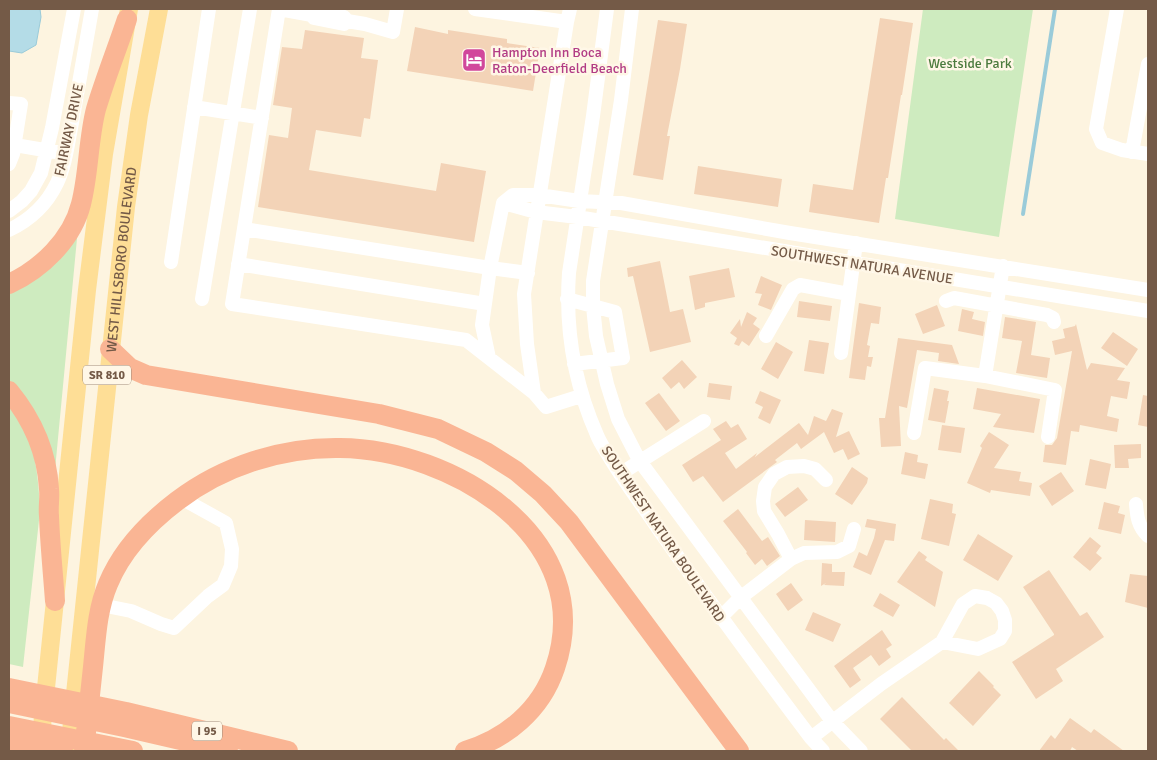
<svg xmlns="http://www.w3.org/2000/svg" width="1157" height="760" viewBox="0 0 1157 760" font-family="Signika,sans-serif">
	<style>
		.green { fill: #ceebbf }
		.water { fill: #b4dce7; stroke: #9acbd9 }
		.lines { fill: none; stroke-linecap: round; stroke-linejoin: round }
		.stream { stroke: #9acbd9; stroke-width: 4 }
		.building { fill: #f3d3b7 }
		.minor { stroke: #fff; stroke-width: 14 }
		.major { stroke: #fede96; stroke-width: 18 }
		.highway { stroke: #fab594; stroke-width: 20 }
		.labels { text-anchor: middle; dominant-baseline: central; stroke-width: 5; stroke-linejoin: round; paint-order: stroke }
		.shield { fill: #fff7e7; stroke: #9e8977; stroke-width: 1 }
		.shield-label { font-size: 12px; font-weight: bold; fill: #745a47 }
		.hotel-label { font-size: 14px; fill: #b23c85; stroke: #fff7e7; text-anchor: start }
		.park-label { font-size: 14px; fill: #4c7b3e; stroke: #fff7e7 }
		.street-label { font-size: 14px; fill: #745a47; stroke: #fff7e7 }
	</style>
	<rect width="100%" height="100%" fill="#fdf4e0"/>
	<path class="green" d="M923 9H1033L999 237 895 219Z
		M78 228 76 249 55 470 9 381V290Z
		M9 405C14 412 24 421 27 430 36 455 39 484 40 511L23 667 9 664Z"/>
	<path class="water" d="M9 9H40L41 17 36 45 22 53 9 51Z"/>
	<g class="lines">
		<path class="stream" d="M1023 214 1055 9"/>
	</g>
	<path class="building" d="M880 18 913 23 902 95H901L888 178H886L879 223 809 212 813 184 853 190Z
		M658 20 687 24 680 69 667 136H670L663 180 633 175Z
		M415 27 448 34V30L507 39V43L540 48 533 91 407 71Z
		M305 30 364 38 361 58 378 60 370 119 364 118 361 137 316 130 309 170 436 191 441 163 486 171 474 242 258 207 269 135 288 138 292 108 273 105 282 47 302 49Z
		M698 166 782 179 778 207 694 194Z
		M660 261 670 312 683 309 691 342 650 352 633 276 628 277 627 268Z
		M729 268 735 297 705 303V307L695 310 689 276Z
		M761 276 782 285 771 310 758 305 762 294 755 293Z
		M799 301 832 306 830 321 797 317Z
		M859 303 881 307 879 324 871 323 867 345 870 346 868 357H873L871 367 867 366 865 380 849 378Z
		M937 305 945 326 923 334 915 314Z
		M962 309 974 312 972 319 985 322 983 336 958 331Z
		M747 312 757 318 753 324 760 329 749 346 742 341 739 346 734 344 737 338 730 333 740 319 741 327Z
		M1005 317 1036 322 1031 355 1050 358 1047 378 1016 373 1022 341 1002 338Z
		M1076 324 1087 370 1091 363 1125 368 1117 380 1130 382 1127 399 1111 396 1107 416 1119 419 1117 432 1080 425 1079 432 1071 431 1066 465 1043 462 1045 445H1052L1057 438 1072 351 1055 355 1052 341 1065 338 1063 329 1075 326Z
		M1113 332 1138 349 1127 366 1101 348Z
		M898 338 952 345 959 364 938 361 939 353 917 350 907 408 899 406 901 446 881 447 879 418H885Z
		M809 340 829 343 824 374 804 371Z
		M776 342 793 352 778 379 761 369Z
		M682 360 697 377 684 389 679 382 671 389 662 378Z
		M709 383 732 386 730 400 707 397Z
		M934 388 949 391 947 401H949L945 423 928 420Z
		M977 388 1040 399 1034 433 993 427 1001 414 973 409Z
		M760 391 781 400 770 424 758 418 763 407 755 403Z
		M659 393 680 421 666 431 645 403Z
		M1143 395 1148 396V427L1138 425Z
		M832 409 843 413 836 437 849 431 860 454 848 460 843 449 834 453 824 432 801 449 797 443 775 460 777 462 723 502 703 476 693 482 682 465 721 440 713 429 726 421 731 428 738 424 747 439 725 453 736 469 757 453 755 457 799 423 808 435 814 416 826 421Z
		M942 425 965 428 961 453 938 450Z
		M989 432 1009 445 994 468 1021 472 1019 481 1032 483 1030 496 991 490 990 493 967 483 982 448 980 446Z
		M1141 444V458L1128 459 1129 468H1115L1114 445Z
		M905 452 918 455 917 462 928 464 925 479 901 474Z
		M1090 459 1111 464 1106 489 1085 485Z
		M852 467 868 478 867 483 852 505 835 494Z
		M1061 472 1074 491 1052 506 1039 486Z
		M798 487 808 500 785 517 775 504Z
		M930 499 953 504 952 513 956 514 949 546 921 539Z
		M1104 502 1120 506 1118 513 1125 515 1121 534 1098 529Z
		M738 509 762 541 768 537 780 556 767 566 762 559 755 565 746 553 747 552 723 521Z
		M867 519 896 524 894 541 885 540 871 575 853 567 859 552 867 556 874 538 876 529 865 527Z
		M805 520 836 522 835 542 804 540Z
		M978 534 1013 556 998 581 963 560Z
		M1090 537 1101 546 1096 553 1102 558 1090 571 1073 557Z
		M919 551 927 557 925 560 943 572 935 607 897 582Z
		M822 563 832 564V572H845L844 586 824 585 826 583 821 586Z
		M1049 570 1080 616 1087 612 1104 637 1056 669 1063 681 1036 699 1012 662 1054 635V634L1023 587Z
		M1130 574 1148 576V608L1125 602Z
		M791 583 803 600 788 611 776 594Z
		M880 593 900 605 893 617 873 606Z
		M813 612 841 624 833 642 805 630Z
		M882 630 892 645 886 649 891 657 879 666 871 655 853 668 861 680 850 688 834 666Z
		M979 671 994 686 993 687 1001 695 973 726 949 703Z
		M902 697 944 740 946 738 959 751H912L880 719Z
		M1070 718 1091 733 1094 729 1124 751H1078L1072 747 1070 751H1039L1051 735 1055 739Z"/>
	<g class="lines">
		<path class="minor" d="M279 9 232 304 466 340 534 393 546 407 581 396
			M279 9 312 15
			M475 9 567 22 570 9
			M607 9 593 116 569 273C565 330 574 383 597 435 600 443 606 451 610 458 625 483 643 506 659 530 708 600 759 669 811 738L823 751
			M632 9 621 100 593 281V306L596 336 607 384 618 419 639 460 832 721 861 751
			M1117 9 1096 129 1102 143 1122 150 1148 154
			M347 21 344 17 314 12 312 15 314 18 344 24 347 21 365 24 393 32 397 9
			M9 103 21 104 13 154 9 164
			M194 107 262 118
			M15 145 56 152
			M1132 152 1148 64
			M503 203 536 212 577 217 1148 311
			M9 211 22 201 31 191 41 173 52 128 74 9
			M244 229 490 268 503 203 513 195H539L579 201 621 203 790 233 1148 290
			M9 230C30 220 47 204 57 183 66 164 68 142 72 123 79 85 85 47 92 9
			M171 262 209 9
			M238 264 485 304
			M202 299 250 9
			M567 299 615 312 623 358 574 364
			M946 301 954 298 1047 315 1053 318 1054 322
			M766 336 793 289 800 285 849 294
			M841 353 856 243
			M489 358 482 325 490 268 528 273
			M985 376 1003 266
			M534 393 527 344 524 294 567 22
			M914 433 925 368 985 376 1055 390 1048 437
			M620 474 704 421
			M1136 504C1137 517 1138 526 1148 536
			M791 559 778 534 764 511 763 501 765 487 774 474 787 467 804 466 815 469 826 480
			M101 605 131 611 161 624 174 628 208 596 223 585 231 566 232 549 226 523 181 498
			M720 618 740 598 791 559 804 553 837 552 849 546 854 529
			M811 738 881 684 942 642 963 604 975 596 987 598 996 603 1002 611 1005 620V631L1000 639 978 649 942 642"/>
		<g class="major">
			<path d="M40 746 87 290 104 154 129 9"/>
			<path id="s1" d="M69 751 126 207 139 115 159 9"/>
		</g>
		<path class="highway" d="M9 284C41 269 72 240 81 204 89 173 88 140 96 109 105 79 117 49 127 19
			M110 349 130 368 146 375 379 414 438 429 486 452 516 471 543 494 569 522 739 751
			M9 391C32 419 47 453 49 489 50 498 48 507 49 516 50 544 53 573 55 601
			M9 688 126 712 288 751
			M9 703 124 727 228 751
			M9 726 133 751
			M9 740 63 751
			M84 751C87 723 90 695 93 667 96 638 97 610 108 584 122 550 148 523 177 501 223 466 282 447 340 448 452 449 599 538 555 668 541 710 506 739 465 751"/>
	</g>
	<defs>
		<symbol id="hotel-square" viewBox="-11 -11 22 22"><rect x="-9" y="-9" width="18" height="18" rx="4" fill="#d1479c" stroke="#fff7e7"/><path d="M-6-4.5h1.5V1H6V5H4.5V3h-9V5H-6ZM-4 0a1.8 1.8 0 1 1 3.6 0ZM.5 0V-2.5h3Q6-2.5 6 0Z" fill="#fff"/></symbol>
	</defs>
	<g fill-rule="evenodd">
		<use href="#hotel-square" x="460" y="46" width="28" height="28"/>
	</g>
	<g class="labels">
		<g class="shield">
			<rect x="83" y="365.5" width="48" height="19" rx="4"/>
			<rect x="192" y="721.5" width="30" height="19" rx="4"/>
		</g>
		<g class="shield-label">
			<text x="107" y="375">SR 810</text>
			<text x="207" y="731">I 95</text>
		</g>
		<g class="hotel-label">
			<text x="492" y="52">Hampton Inn Boca<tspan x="492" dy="16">Raton-Deerfield Beach</tspan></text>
		</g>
		<g class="park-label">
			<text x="970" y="63">Westside Park</text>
		</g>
		<g class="street-label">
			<text transform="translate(69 130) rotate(-78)">FAIRWAY DRIVE</text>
			<text stroke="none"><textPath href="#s1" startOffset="494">WEST HILLSBORO BOULEVARD</textPath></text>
			<text transform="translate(862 265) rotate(9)">SOUTHWEST NATURA AVENUE</text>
			<text transform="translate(663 534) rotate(56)">SOUTHWEST NATURA BOULEVARD</text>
		</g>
	</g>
	<rect width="1157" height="760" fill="none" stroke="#745a47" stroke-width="20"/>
</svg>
